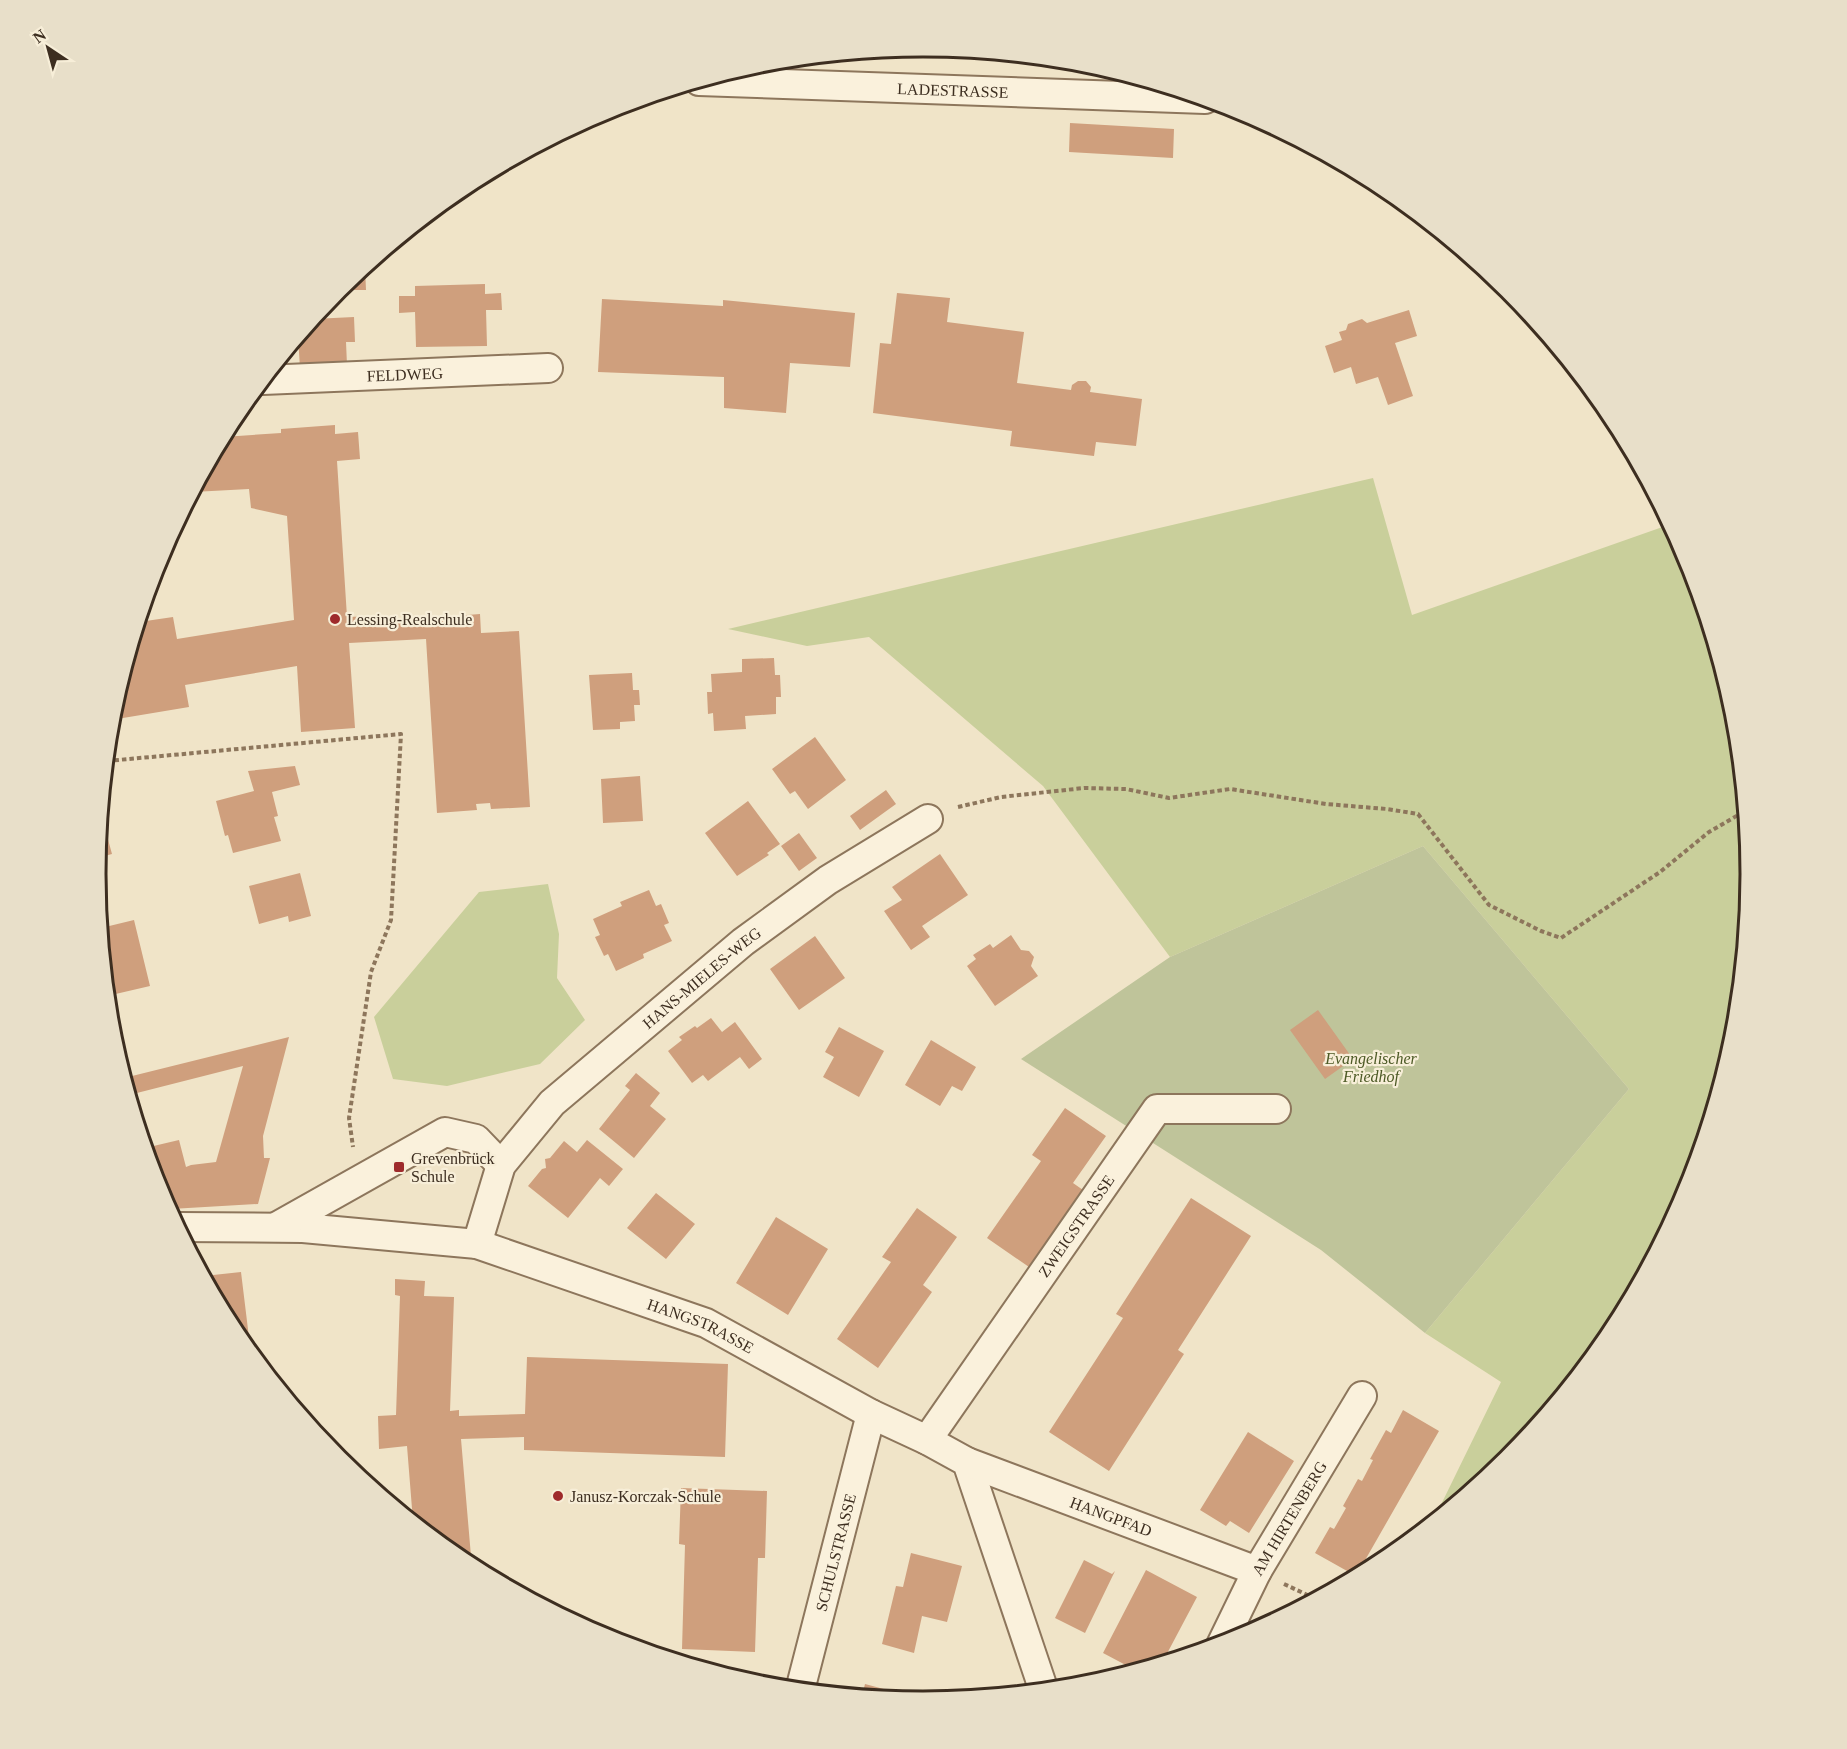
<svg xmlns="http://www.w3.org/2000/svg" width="1847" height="1749" viewBox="0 0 1847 1749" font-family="Georgia,serif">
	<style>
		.green { fill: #c9cf9b }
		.cemetery { fill: #bfc49a }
		.building { fill: #cf9f7d }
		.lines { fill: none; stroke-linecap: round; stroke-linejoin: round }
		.street-casing { stroke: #8d765c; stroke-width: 32 }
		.path { stroke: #8d765c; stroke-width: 4; stroke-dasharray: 4.5 3; stroke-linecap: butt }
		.street { stroke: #faf1dc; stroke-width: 28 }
		.poi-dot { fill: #9e2a2b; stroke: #f7eed8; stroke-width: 2 }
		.labels { text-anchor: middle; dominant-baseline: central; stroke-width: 4.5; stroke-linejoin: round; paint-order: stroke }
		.street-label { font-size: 16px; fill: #3d2e20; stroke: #f7eed8 }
		.poi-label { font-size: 16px; fill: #3d2e20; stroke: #f7eed8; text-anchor: start }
		.park-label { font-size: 16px; font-style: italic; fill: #4d5a26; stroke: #f7eed8 }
		.rim { fill: none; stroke: #3d2e20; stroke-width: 3 }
	</style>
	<rect width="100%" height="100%" fill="#f0e4c8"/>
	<path class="green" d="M1373 478 1412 615 1671 524 1689 558 1736 713 1751 875 1736 1036 1688 1192 1612 1335 1509 1460 1432 1523 1501 1382 1425 1333 1629 1089 1423 846 1170 957 1043 786 869 637 807 646 728 629Z
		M548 884 559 934 557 978 585 1020 540 1064 447 1086 393 1079 374 1017 479 892Z"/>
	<path class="cemetery" d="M1423 846 1629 1089 1425 1333 1321 1250 1021 1059 1170 957Z"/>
	<path class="building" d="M1070 123 1174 129 1173 158 1069 152Z
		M365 267 366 290H353V277Z
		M485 284V294L501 293 502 310H486L487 346 416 347 415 312 399 313V296H415V286Z
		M897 293 950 298 947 322 1024 332 1017 383 1071 390 1072 385 1078 381H1086L1091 387 1090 392 1142 399 1136 446 1096 442 1094 456 1010 446 1012 431 873 413 880 343 891 344Z
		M602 299 723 306V300L855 313 850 367 790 363 786 413 724 408V377L598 372Z
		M1409 310 1417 336 1395 343 1413 396 1388 405 1378 377 1356 384 1351 367 1334 373 1325 346 1342 340 1339 332 1346 330 1348 324 1362 319 1367 323Z
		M354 317 355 342H346L347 365 300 368 298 337 313 319Z
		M335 425V434L358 432 360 459 337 461 347 617 376 616 377 622 480 614 481 633 519 631 530 807 491 809 490 803 476 804 477 810 437 813 426 639 349 643 355 728 301 732 297 666 185 685 189 707 111 720 139 622 173 617 177 639 294 620 287 516 251 508 249 489 193 492 223 437 281 433V429Z
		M774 658 775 675H780L781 697H776V714L745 716 746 729 714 731 713 713 708 714 707 692H712L711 674 742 672V659Z
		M632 673 633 690H639L640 705H634L635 721 620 722V729L593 730 589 675Z
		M815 737 846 780 808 809 795 791 790 794 772 769Z
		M295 766 300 785 272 792 278 816 274 817 281 841 233 853 228 835 225 836 216 801 254 791 248 771Z
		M640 776 643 821 603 823 601 779Z
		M886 790 896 804 860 830 850 816Z
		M748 801 780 844 767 853 769 855 737 876 705 833Z
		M101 814 112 854 97 858V855Z
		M799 833 817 858 799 871 781 846Z
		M940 854 968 895 922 926 930 937 911 950 884 911 902 900 892 887Z
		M300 873 311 916 289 922 288 916 259 924 249 886Z
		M649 890 656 906 661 904 669 923 664 925 672 941 643 954 644 958 616 971 608 954 604 956 595 937 600 935 593 919 622 906 620 902Z
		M134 920 150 986 107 996 101 928Z
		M1011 935 1021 950 1029 951 1034 957 1031 966 1038 976 995 1006 967 966 976 959 973 955 990 944 993 948Z
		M815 936 845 978 799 1010 770 969Z
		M1318 1010 1353 1059 1325 1079 1290 1030Z
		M711 1018 722 1032 735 1022 762 1059 749 1069 740 1057 708 1081 703 1075 692 1083 668 1051 682 1040 679 1037 695 1026 697 1028Z
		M839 1027 884 1051 859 1097 823 1077 834 1057 825 1052Z
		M289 1037 263 1136 264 1158H270L258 1204 171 1209 168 1194 161 1196 158 1191 145 1148 179 1140 186 1167 191 1165 216 1162 243 1066 129 1095 124 1078Z
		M931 1040 976 1067 962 1091 952 1086 940 1106 905 1085Z
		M636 1073 660 1093 650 1106 666 1119 634 1158 599 1129 630 1090 625 1086Z
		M1065 1108 1106 1136 1073 1183 1083 1190 1029 1267 987 1238 1041 1161 1032 1155Z
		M587 1140 623 1169 609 1186 600 1178 568 1218 528 1186 542 1169 546 1168 545 1159 550 1158 564 1141 577 1152Z
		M656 1193 695 1224 666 1259 627 1228Z
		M1191 1198 1251 1236 1178 1350 1184 1354 1109 1471 1049 1432 1123 1318 1116 1314Z
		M917 1208 957 1237 923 1285 932 1292 878 1368 837 1339 891 1262 882 1257Z
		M776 1217 828 1249 788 1315 736 1283Z
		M241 1272 251 1354 235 1334 204 1276Z
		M395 1279 425 1281 424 1296 454 1297 450 1411 459 1410V1416L525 1414 527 1357 728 1364 725 1457 524 1450V1437L461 1439 472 1568 463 1563 413 1521 407 1446 379 1449 378 1416 396 1415 400 1296 395 1295Z
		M1403 1410 1439 1431 1356 1576 1315 1553 1330 1527 1334 1529 1346 1508 1343 1506 1358 1479 1362 1481 1373 1460 1370 1459 1386 1430 1391 1433Z
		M1248 1432 1294 1461 1249 1533 1230 1521 1226 1526 1200 1510Z
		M681 1488 767 1491 765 1558H758L755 1652 682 1649 685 1545 679 1544Z
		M911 1553 962 1566 947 1622 922 1616 914 1653 882 1644 896 1586 903 1587Z
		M1084 1560 1112 1574 1115 1571 1085 1633 1055 1618Z
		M1146 1570 1197 1597 1162 1663 1137 1671 1103 1653Z
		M865 1684 910 1696 908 1701 862 1696Z"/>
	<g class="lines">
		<defs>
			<g id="street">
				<path id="s1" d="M699 81 1205 99"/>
				<path id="s2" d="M263 380 548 368"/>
				<path id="s3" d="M178 1227 303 1228 477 1244 706 1323 871 1414 927 1440 967 1462 1044 1691"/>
				<path d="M276 1227 445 1132 476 1139 501 1165"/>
				<path id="s4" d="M477 1244 501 1165 552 1103 743 942 828 880 928 819"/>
				<path id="s5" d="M927 1440 1157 1109H1276"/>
				<path id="s6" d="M967 1462 1257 1571"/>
				<path id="s7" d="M1221 1645 1257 1571 1362 1396"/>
				<path id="s8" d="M800 1690 871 1414"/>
			</g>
		</defs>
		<use href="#street" class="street-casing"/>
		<path class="path" d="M107 761 401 734 391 920 371 972 349 1118 353 1147
			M958 807 1001 797 1084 788 1126 789 1169 798 1230 789 1326 804 1387 809 1418 814 1489 905 1541 931 1561 938 1660 872 1709 832 1745 811
			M1284 1584 1316 1599"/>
		<use href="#street" class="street"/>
	</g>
	<g class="poi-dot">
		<circle cx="335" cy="619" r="6"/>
		<rect x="393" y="1161" width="12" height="12" rx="3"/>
		<circle cx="558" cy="1496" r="6"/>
	</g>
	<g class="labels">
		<g class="street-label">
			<text stroke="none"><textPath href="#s1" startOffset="254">LADESTRASSE</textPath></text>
			<text stroke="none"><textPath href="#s2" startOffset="142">FELDWEG</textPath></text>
			<text stroke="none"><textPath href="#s4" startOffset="358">HANS-MIELES-WEG</textPath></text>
			<text stroke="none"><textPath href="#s5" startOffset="261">ZWEIGSTRASSE</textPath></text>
			<text stroke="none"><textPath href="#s3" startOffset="538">HANGSTRASSE</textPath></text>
			<text stroke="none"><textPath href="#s6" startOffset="154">HANGPFAD</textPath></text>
			<text stroke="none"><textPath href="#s7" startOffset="144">AM HIRTENBERG</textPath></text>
			<text stroke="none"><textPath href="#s8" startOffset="142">SCHULSTRASSE</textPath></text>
		</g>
		<g class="poi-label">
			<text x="347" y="619">Lessing-Realschule</text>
			<text x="411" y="1158">Grevenbrück<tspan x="411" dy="18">Schule</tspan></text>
			<text x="570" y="1496">Janusz-Korczak-Schule</text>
		</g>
		<g class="park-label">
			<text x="1371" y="1058">Evangelischer<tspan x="1371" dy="18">Friedhof</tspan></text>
		</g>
	</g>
	<path d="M0 0H1847V1749H0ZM106 874a817 817 0 1 1 1634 0a817 817 0 1 1-1634 0Z" fill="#e8dfc9" fill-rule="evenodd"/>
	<path class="rim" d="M106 874a817 817 0 1 1 1634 0a817 817 0 1 1-1634 0Z"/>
	<g transform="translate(48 48) rotate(324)" stroke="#f7eed8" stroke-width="4.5" paint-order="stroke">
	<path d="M0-4.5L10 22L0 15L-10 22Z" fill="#3d2e20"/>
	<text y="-9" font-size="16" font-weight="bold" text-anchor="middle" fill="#3d2e20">N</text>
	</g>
</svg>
